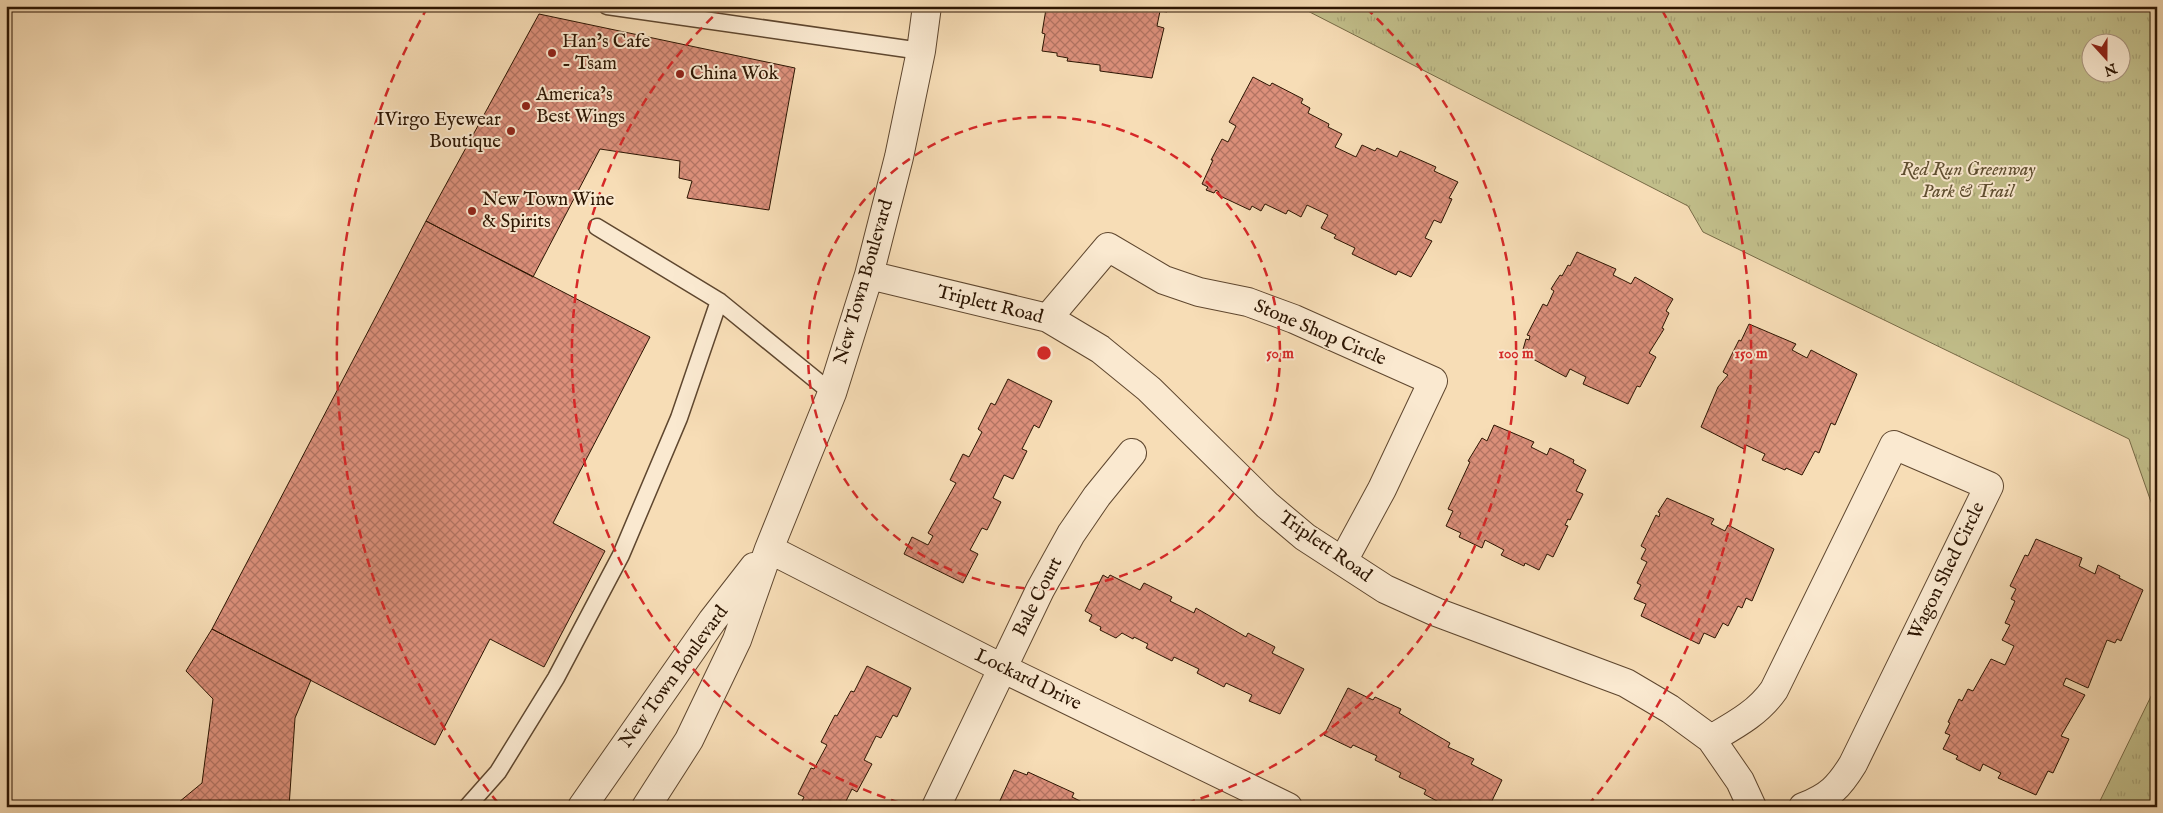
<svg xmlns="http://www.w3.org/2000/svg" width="2163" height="813" viewBox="0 0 2163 813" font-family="'IM FELL English',serif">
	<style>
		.park { fill: url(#park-tufts); stroke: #776a46; fill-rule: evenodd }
		.building { fill: url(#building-cross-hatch); stroke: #2c1502 }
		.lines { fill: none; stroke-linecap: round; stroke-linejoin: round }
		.service-casing { stroke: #5f472f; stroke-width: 19 }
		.minor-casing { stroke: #5f472f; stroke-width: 30 }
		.service { stroke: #fae9d0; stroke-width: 16 }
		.minor { stroke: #fae9d0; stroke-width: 28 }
		.ring { fill: none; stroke: #d62828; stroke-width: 2.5; stroke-dasharray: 9 6 }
		.poi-dot { fill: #8f2418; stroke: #fae9d0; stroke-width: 2 }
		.labels { text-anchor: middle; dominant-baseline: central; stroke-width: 4; stroke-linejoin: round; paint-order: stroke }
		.poi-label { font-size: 19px; fill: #2c1502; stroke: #fae9d0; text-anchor: start }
		.park-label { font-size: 19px; font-style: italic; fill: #605032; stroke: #fae9d0 }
		.street-label { font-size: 19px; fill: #2c1502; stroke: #fae9d0 }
		.centre { fill: #d62828; stroke: #fae9d0; stroke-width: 2.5 }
		.ring-label { font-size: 15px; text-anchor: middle; font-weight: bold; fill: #d62828; stroke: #fae9d0; stroke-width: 4; stroke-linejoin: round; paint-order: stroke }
	</style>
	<defs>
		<pattern id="park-tufts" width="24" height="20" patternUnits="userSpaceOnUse" patternTransform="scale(1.25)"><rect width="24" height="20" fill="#c2bf8b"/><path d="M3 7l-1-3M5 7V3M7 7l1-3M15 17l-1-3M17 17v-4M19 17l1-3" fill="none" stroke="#a7a376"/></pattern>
		<pattern id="building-cross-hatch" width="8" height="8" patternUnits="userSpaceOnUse" patternTransform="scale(1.25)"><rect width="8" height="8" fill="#dc907b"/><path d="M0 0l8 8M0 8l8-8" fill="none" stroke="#b37463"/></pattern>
	</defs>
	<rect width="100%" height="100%" fill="#f7ddb6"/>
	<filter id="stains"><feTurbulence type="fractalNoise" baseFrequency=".004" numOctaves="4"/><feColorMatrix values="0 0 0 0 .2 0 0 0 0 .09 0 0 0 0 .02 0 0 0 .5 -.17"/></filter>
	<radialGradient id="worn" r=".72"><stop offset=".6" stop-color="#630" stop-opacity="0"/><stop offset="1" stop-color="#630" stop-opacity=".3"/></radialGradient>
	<path class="park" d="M1298 6H2157V519L2129 439 1703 232 1688 206ZM2090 42H2120V72H2090Z
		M2157 684V807H2097Z"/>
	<path class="building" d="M1056 6H1168L1167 12 1160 11 1157 26 1164 28 1152 78 1100 71V65L1067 61 1068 58 1057 56V53L1042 51 1045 34 1042 33 1046 9 1055 11Z
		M539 14 795 68 769 210 687 198 692 181 679 178 680 161 600 149 533 277 426 221Z
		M1253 77 1270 86 1272 83 1303 99 1301 103 1310 108 1308 113 1329 124 1328 127 1342 134 1335 147 1356 157 1362 145 1375 151 1377 148 1397 157 1400 151 1436 167 1434 171 1458 182 1449 198 1452 199 1441 223 1434 220 1425 238 1432 241 1411 277 1398 271 1396 275 1352 254 1355 248 1334 238 1336 235 1321 228 1328 215 1307 205 1301 217 1288 210 1286 214 1265 204 1261 211 1252 206 1250 210 1218 195 1219 192 1216 190 1214 193 1206 190 1208 187 1202 184 1213 160H1211L1222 139 1228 142 1236 126 1229 122Z
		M426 221 650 337 553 523 605 551 544 667 490 639 435 745 212 629Z
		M1577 252 1616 269 1613 275 1631 284 1635 277 1673 299 1666 311 1669 313 1662 328 1664 329 1649 353 1656 357 1640 387 1637 386 1628 404 1583 384 1586 377 1570 369 1566 377 1522 353 1526 339 1529 340 1530 336 1527 335 1543 304 1547 306 1554 291 1551 289 1556 281 1560 275 1562 276 1568 265 1570 266Z
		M1749 324 1796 344 1792 350 1807 358 1811 350 1857 374 1835 425 1831 423 1819 453 1815 451 1802 475 1786 468 1785 470 1762 460 1765 454 1746 445 1744 449 1701 427 1718 387 1728 375 1723 372 1739 340 1741 341Z
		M1008 379 1052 401 1039 428 1034 425 1022 449 1027 451 1013 479 1004 475 993 498 1001 502 987 530 982 528 970 550 978 554 963 583 904 554 912 537 928 545 933 536 928 533 956 483 950 480 963 454 969 457 982 432 978 429 991 403 995 405Z
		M1494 425 1534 442 1531 447 1547 455 1550 448 1574 460 1573 463 1586 470 1576 491 1583 494 1570 520 1568 519 1565 525 1568 526 1553 557 1547 554 1539 570 1525 563 1524 566 1501 555 1504 550 1485 540 1482 548 1459 537 1461 533 1446 526 1453 511 1448 509 1470 462 1468 461 1482 438 1487 441Z
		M1667 498 1714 519 1711 524 1725 531 1728 525 1774 549 1752 601 1746 598 1742 608 1738 606 1728 626 1723 623 1715 638 1704 633 1699 644 1641 616 1646 604 1634 599 1641 585 1637 583 1647 562 1641 559 1646 549 1641 546 1656 515 1659 517 1660 513 1658 512Z
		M2036 539 2082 558 2079 566 2095 574 2098 565 2120 576 2119 578 2143 590 2121 641 2117 639 2115 643 2107 640 2088 688 2066 678 2063 685 2085 695 2061 736 2069 739 2053 773 2048 771 2036 795 1998 778 2001 773 1983 764 1980 771 1956 759 1958 756 1943 749 1950 735 1945 733 1950 723 1948 722 1959 699 1962 701 1968 689 1973 691 1991 659 2005 665 2014 646 2002 640 2010 625 2005 623 2015 601 2011 599 2016 589 2010 586 2025 555 2028 556Z
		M1103 575 1108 578 1110 575 1140 590 1144 583 1172 597 1170 601 1194 613 1196 608 1246 637 1248 633 1275 647 1272 653 1304 669 1280 714 1249 701 1252 695 1226 683 1224 687 1197 673 1199 669 1174 657 1172 661 1146 648 1148 644 1134 637 1133 639 1122 633 1116 638 1100 630 1101 627 1089 621 1092 615 1085 611Z
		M212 629 311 680 295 718 289 807H173L202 783 213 699 186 671Z
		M867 666 911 688 897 717 893 715 881 738 876 736 864 760 872 764 857 792 852 789 843 807H799L804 797 798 794 811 768 814 769 827 745 821 742 835 715 837 716 851 691 854 692Z
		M1348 688 1373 700 1375 697 1401 709 1399 713 1450 743 1448 747 1474 759 1471 764 1502 780 1489 807H1448L1424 794 1426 790 1399 777 1401 773 1375 760 1377 756 1353 745 1351 748 1324 735Z
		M1014 770 1027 775 1028 772 1074 793 1072 797 1092 807H997Z"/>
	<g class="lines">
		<defs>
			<path id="service" d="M607 6 921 51
				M597 227 719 301 832 393
				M467 807 498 772 556 678 621 555 679 418 719 301"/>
			<path id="minor" d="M869 275 1048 318 1100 349 1149 389 1267 505 1305 537 1385 589 1436 612 1626 683 1670 709 1711 739 1740 781 1752 807
				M1048 318 1108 247 1164 280 1199 292 1248 302 1294 319 1433 381 1382 489 1343 561
				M769 549 1002 668 1288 807
				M1711 739C1735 725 1758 713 1774 690L1894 445 1989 486 1853 764C1839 787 1829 797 1803 807
				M582 807 712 621 754 567
				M646 807 689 740 737 640 769 549 832 393 869 275 899 157 921 51 927 6
				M936 807 1040 590 1071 534 1097 496 1132 453"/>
		</defs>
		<use href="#service" class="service-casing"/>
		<use href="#minor" class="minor-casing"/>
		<use href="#service" class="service"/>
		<use href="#minor" class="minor"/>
	</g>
	<g class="ring">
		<circle cx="1044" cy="353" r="236"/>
		<path d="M914 807A472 472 0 0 1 722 8M1366 8A472 472 0 0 1 1174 807"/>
		<path d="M498 803A707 707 0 0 1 426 10M1662 10A707 707 0 0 1 1590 803"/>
	</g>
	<g class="poi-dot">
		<circle cx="552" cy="53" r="5"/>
		<circle cx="680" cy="74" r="5"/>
		<circle cx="526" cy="106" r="5"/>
		<circle cx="511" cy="131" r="5"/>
		<circle cx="472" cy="211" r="5"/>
	</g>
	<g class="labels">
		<g class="poi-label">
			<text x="562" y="42">Han’s Cafe<tspan x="562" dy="22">- Tsam</tspan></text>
			<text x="690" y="74">China Wok</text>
			<text x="536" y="95">America’s<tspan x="536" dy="22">Best Wings</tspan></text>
			<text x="501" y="120" text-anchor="end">IVirgo Eyewear<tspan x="501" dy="22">Boutique</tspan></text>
			<text x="482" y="200">New Town Wine<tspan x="482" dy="22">&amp; Spirits</tspan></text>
		</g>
		<g class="park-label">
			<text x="1968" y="170">Red Run Greenway<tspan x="1968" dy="22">Park &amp; Trail</tspan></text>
		</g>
		<g class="street-label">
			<text transform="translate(864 282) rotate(-74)">New Town Boulevard</text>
			<text transform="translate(990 305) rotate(14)">Triplett Road</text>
			<text transform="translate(1320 333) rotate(23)">Stone Shop Circle</text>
			<text transform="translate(1325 547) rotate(35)">Triplett Road</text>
			<text transform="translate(1947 571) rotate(-64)">Wagon Shed Circle</text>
			<text transform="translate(1038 597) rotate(-63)">Bale Court</text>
			<text transform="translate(674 677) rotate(-54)">New Town Boulevard</text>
			<text transform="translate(1028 680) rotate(26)">Lockard Drive</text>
		</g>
	</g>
	<circle cx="1044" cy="353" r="8" class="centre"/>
	<g class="ring-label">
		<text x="1280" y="358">50 m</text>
		<text x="1516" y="358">100 m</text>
		<text x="1751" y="358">150 m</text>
	</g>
	<rect width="2163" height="813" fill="none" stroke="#f7ddb6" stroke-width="25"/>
	<rect x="8" y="8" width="2148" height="798" fill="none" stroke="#2c1502" stroke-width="2.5"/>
	<rect x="12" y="12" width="2138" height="788" fill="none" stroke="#2c1502"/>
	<g transform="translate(2106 58) rotate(159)"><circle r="24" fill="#fae9d0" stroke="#a8947e"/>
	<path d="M0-4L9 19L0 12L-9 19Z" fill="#8f2418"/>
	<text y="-8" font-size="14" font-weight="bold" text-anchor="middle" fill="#2c1502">N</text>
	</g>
	<rect width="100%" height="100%" filter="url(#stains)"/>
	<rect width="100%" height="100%" fill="url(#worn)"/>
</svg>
